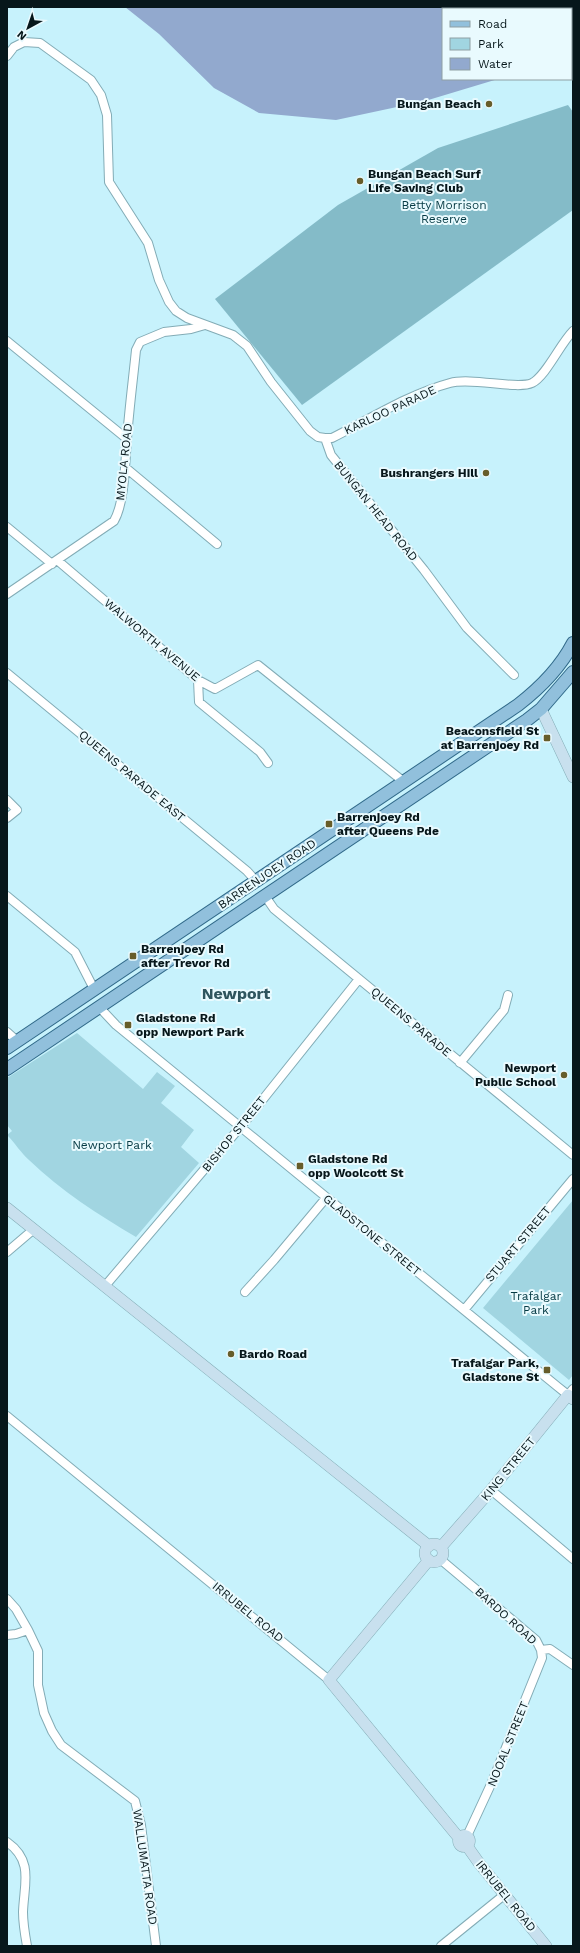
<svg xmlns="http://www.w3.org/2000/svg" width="580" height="1953" viewBox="0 0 580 1953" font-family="'Work Sans',sans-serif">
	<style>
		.green { fill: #a1d5e1 }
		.forest { fill: #84bbc8 }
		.water { fill: #92a9ce }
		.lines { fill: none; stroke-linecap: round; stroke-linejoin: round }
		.street-casing { stroke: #83acb6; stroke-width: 10 }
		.secondary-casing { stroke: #83acb6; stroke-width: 12 }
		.primary-casing { stroke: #316a8a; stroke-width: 14 }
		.street { stroke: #fff; stroke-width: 8 }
		.secondary { stroke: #c8e0ee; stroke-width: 11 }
		.primary { stroke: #91c0dc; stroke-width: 12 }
		.poi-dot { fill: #675d2a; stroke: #e9fafe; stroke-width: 1.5 }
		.labels { text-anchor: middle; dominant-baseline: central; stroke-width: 4; stroke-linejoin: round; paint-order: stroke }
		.poi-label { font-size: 12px; font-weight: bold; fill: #07171b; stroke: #e9fafe; text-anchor: start }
		.park-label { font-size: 12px; fill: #053a44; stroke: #e9fafe }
		.street-label { font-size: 12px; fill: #07171b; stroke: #e9fafe }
		.district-label { font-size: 16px; font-weight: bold; fill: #2f555e; stroke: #e9fafe }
	</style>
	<rect width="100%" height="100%" fill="#c7f2fc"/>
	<path class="green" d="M77 1033 143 1089 157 1072 175 1086 161 1103 194 1130 181 1147 199 1163 136 1237C99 1215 61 1191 29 1160 21 1153 15 1143 7 1135L12 1131 7 1125V1078Z
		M573 1200V1375L569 1380 483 1308Z"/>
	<path class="forest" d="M568 105 573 112V210L302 405 215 299 338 205 438 148Z"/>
	<path class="water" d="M125 7H573V57L571 58V9H443V79H498L425 101 336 120 259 113 214 88 159 34Z"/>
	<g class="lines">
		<defs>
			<path id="street" d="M7 56 14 47 24 42 40 43 91 80 101 95 107 115 109 182 148 243 159 280 169 302 176 311 187 318 233 335 247 346 271 382 310 431 318 437 325 438 331 455 424 570 467 628 514 675
				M7 341 127 439
				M325 438H332C370 419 409 394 450 383 472 377 517 390 532 383 546 376 560 344 573 331
				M126 468 217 544
				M7 527 52 564
				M57 560 198 680 215 689 258 665 404 782
				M7 594 114 521C125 502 125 462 127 439 129 410 133 380 136 350L140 342 164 332 191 329 205 325
				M7 673 247 871 256 881
				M198 680 199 702 260 752 268 763
				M7 800 17 810 7 818
				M7 896 75 952 94 989
				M265 896 274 909 573 1155
				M100 1008 116 1025 558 1387 568 1395 573 1389
				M7 1032 17 1041
				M460 1063 504 1010 508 995
				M7 1252 34 1229
				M105 1286 248 1118 359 979
				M245 1292 274 1260 326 1198
				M464 1310 573 1179
				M7 1416 329 1680
				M491 1490 573 1559
				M440 1559 536 1640 541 1650 542 1658 492 1782 467 1836
				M7 1599 16 1609 28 1630 38 1651V1685L44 1713 52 1731 61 1745 135 1801 141 1825 156 1946
				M7 1635 16 1634 28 1630
				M541 1650 550 1649 573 1665
				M7 1842C34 1861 24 1884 23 1912 23 1923 25 1935 27 1946
				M441 1946 504 1895"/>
			<path id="secondary" d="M541 709 573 777
				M7 1208 429 1546
				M425 1553a9 9 0 1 1 18 0a9 9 0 1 1-18 0Z
				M441 1547 491 1490 568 1395 573 1399
				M429 1560 329 1680 459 1838
				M458.5 1841a5.5 5.5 0 1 1 11 0a5.5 5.5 0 1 1-11 0Z
				M467 1846 479 1863 546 1946"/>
			<path id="primary" d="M7 1048 518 705C540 688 560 668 573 643
				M7 1069 527 720 541 709 573 672"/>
		</defs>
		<use href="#street" class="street-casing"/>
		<use href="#secondary" class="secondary-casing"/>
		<use href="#primary" class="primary-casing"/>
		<use href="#street" class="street"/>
		<use href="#secondary" class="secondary"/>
		<use href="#primary" class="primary"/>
	</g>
	<g class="poi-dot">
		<circle cx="489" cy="104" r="4"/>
		<circle cx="360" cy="181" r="4"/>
		<circle cx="486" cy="473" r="4"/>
		<rect x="543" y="734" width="8" height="8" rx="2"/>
		<rect x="325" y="820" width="8" height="8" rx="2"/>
		<rect x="129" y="952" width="8" height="8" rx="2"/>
		<rect x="124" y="1021" width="8" height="8" rx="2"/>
		<circle cx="564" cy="1075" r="4"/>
		<rect x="296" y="1162" width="8" height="8" rx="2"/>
		<circle cx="231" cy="1354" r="4"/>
		<rect x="543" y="1366" width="8" height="8" rx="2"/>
	</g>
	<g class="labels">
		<g class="poi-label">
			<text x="481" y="104" text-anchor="end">Bungan Beach</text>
			<text x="368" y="174">Bungan Beach Surf<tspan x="368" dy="14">Life Saving Club</tspan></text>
			<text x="478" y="473" text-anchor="end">Bushrangers Hill</text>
			<text x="539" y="731" text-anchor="end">Beaconsfield St<tspan x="539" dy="14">at Barrenjoey Rd</tspan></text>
			<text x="337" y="817">Barrenjoey Rd<tspan x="337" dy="14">after Queens Pde</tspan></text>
			<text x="141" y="949">Barrenjoey Rd<tspan x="141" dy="14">after Trevor Rd</tspan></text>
			<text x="136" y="1018">Gladstone Rd<tspan x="136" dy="14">opp Newport Park</tspan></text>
			<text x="556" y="1068" text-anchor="end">Newport<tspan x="556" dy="14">Public School</tspan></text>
			<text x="308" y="1159">Gladstone Rd<tspan x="308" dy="14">opp Woolcott St</tspan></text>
			<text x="239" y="1354">Bardo Road</text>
			<text x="539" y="1363" text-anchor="end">Trafalgar Park,<tspan x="539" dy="14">Gladstone St</tspan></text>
		</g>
		<g class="park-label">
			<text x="444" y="205">Betty Morrison<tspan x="444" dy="14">Reserve</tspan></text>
			<text x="112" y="1145">Newport Park</text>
			<text x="536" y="1296">Trafalgar<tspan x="536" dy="14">Park</tspan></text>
		</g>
		<g class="street-label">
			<text transform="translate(390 410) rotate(-25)">KARLOO PARADE</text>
			<text transform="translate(124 462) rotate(-84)">MYOLA ROAD</text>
			<text transform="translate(376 511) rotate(51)">BUNGAN HEAD ROAD</text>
			<text transform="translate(152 640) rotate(40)">WALWORTH AVENUE</text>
			<text transform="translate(132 776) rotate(40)">QUEENS PARADE EAST</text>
			<text transform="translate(267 874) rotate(-34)">BARRENJOEY ROAD</text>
			<text transform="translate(411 1022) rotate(40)">QUEENS PARADE</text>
			<text transform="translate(234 1134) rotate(-51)">BISHOP STREET</text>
			<text transform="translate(372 1235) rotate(39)">GLADSTONE STREET</text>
			<text transform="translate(518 1244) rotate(-50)">STUART STREET</text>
			<text transform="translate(508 1469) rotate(-51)">KING STREET</text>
			<text transform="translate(248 1612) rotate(39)">IRRUBEL ROAD</text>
			<text transform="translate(506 1616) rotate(42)">BARDO ROAD</text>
			<text transform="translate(508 1744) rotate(-68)">NOOAL STREET</text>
			<text transform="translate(145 1867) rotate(82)">WALLUMATTA ROAD</text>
			<text transform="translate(506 1896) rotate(51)">IRRUBEL ROAD</text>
		</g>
		<g class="district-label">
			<text x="236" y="993">Newport</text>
		</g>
	</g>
	<rect width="580" height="1953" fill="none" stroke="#07171b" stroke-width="16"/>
	<rect x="442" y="8" width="130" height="72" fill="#e9fafe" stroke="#8f9fa3"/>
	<rect x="450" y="21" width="20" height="6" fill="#91c0dc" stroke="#8f9fa3"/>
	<text x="478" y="28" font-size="12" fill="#07171b">Road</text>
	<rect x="450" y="38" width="20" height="12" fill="#a1d5e1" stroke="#8f9fa3"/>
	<text x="478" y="48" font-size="12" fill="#07171b">Park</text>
	<rect x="450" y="58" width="20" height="12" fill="#92a9ce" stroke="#8f9fa3"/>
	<text x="478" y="68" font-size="12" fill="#07171b">Water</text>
	<g transform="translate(28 28) rotate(220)" stroke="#e9fafe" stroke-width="3" paint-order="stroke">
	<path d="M0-3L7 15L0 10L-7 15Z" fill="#07171b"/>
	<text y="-6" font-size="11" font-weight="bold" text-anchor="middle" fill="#07171b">N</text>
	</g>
</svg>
